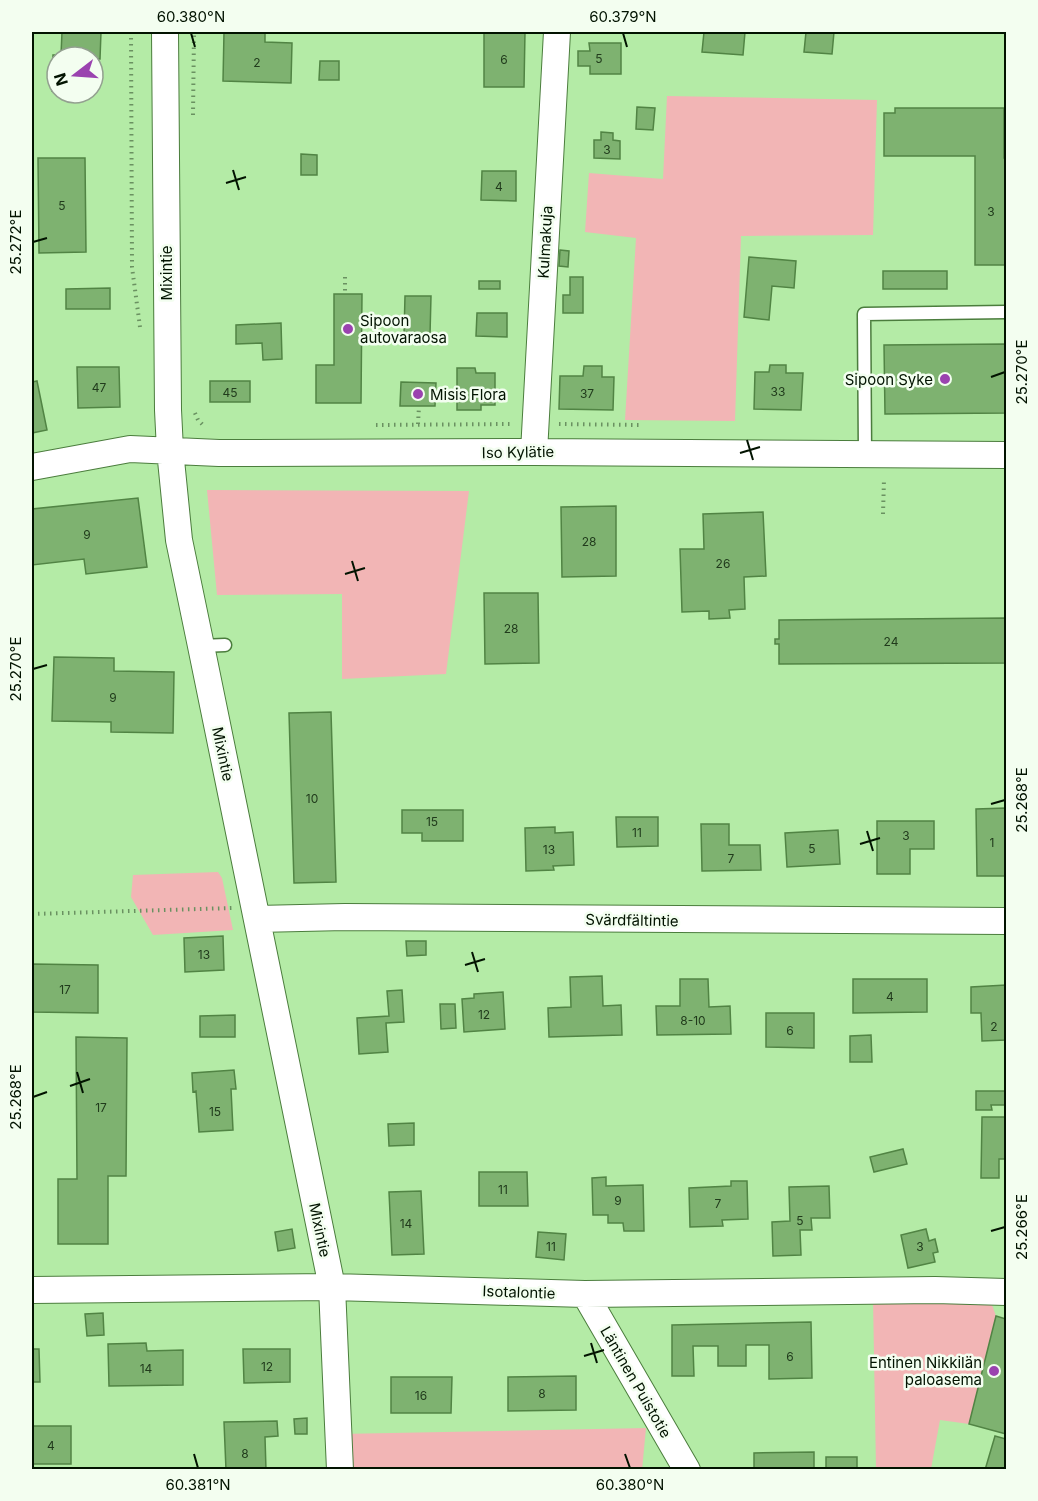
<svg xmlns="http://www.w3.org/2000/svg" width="1038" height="1501" viewBox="0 0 1038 1501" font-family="Inter,sans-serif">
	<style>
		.green { fill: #f2b5b5 }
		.building { fill: #7eb270; stroke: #518444; stroke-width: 1.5 }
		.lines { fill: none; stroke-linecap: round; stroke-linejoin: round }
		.lane-casing { stroke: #4b7d3d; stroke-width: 15 }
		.street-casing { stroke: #4b7d3d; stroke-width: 28 }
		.path { stroke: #6a9161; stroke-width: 4; stroke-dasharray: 1.5 4.5; stroke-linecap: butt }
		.lane { stroke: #fff; stroke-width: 12 }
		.street { stroke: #fff; stroke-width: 26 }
		.ticks { fill: none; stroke: #021300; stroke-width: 2 }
		.poi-dot { fill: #9a43af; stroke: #f3fef0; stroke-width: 2 }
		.labels { text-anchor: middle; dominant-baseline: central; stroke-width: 5; stroke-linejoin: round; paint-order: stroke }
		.number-label { font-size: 12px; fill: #213b1c }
		.street-label { font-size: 15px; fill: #021300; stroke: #f3fef0 }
		.poi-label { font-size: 15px; fill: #021300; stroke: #f3fef0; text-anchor: start }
		.neatline { fill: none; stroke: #021300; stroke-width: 2 }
		.ticks-label { font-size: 15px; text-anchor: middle; fill: #021300 }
	</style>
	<rect width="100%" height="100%" fill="#b4eba6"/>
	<path class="green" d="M667 96 877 100 873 235 741 236 735 421 625 420 636 238 585 232 589 173 663 179Z
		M207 490 469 491 446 674 342 679V594L217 595Z
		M218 872 222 878 233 930 153 935 131 897 133 875Z
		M987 1291 996 1316 969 1424 940 1420 931 1469H876L873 1299Z
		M646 1428 642 1470 340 1469 339 1434Z"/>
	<path class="building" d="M62 32H101L100 59H93V72V57H57V91H52L53 55H61Z
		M224 32H265V42L292 43 291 83 223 81Z
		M484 32H525L524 87H484Z
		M704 32H745L743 55 702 52Z
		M806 32H834L832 54 804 52Z
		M589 43H621V74H590V66H578V51H590Z
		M320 61H339V80H319Z
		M637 107 655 108 653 130 636 129Z
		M895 108H1004V158H1006V265H975V156H884V113H895Z
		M601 132 613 133V140L620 141V159L594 158V140H601Z
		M301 154 317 155V175H301Z
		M38 158H85L86 252 39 253Z
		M482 171H516V201L481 200Z
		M560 250 569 251 568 267 559 266Z
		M749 257 796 261 794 288 772 286 769 320 744 317Z
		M883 271H947V289H883Z
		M570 277H583V313H563V295H570Z
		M479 281H500V289H479Z
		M110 288V309H66V289Z
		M334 294H362L361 403H316V365H334Z
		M405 296H431L430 335H404Z
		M477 313H507V337L476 336Z
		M281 323 282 359 263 360 262 343 236 344V325Z
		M1006 344V413L885 414 884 345Z
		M770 365H786V373H803L801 410 754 409 755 372H769Z
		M584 366H602V377H614L613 410 559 409 560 376H583Z
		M77 367H119L120 407 78 408Z
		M457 368H475L476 373H495V405H481V410H457Z
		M37 381 47 430 32 433V382Z
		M210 381H250V402H210Z
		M401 382 436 383 435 406H400Z
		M138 498 147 567 86 574 84 559 32 565V509Z
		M616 506V576L562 577 561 507Z
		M763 512 766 576 744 577 745 609 729 610 730 618 709 619V611L682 612 680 549H704L703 514Z
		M484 593H538L539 663 485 664Z
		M1006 618V663L779 664V644H775V639H779V620Z
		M54 657 114 658V671L174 672 173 733 111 732V722L52 721Z
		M331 712 336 882 294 883 289 713Z
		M1006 808V876H977L976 809Z
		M402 810H463V841H422V833H402Z
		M616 817H658V846L617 847Z
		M877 821H934V849H910V874H877Z
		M701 824H729V845H760L761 870 702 871Z
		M555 827V833L573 832 574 865 553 866 554 870 526 871 525 828Z
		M838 830 840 864 787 867 785 833Z
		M223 936 224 970 185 972 184 938Z
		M406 941H426V955L407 956Z
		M32 964 98 965V1013L32 1012Z
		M602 976 603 1006 621 1005 622 1035 549 1037 548 1008 571 1007 570 977Z
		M680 979H708L709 1007 730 1006 731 1034 657 1035 656 1006H680Z
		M853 979H927V1012L853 1013Z
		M1006 985V1040L982 1041 981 1013H971V987Z
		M402 990 404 1022 386 1023 388 1052 359 1054 357 1018 389 1016 387 991Z
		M503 992 505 1029 464 1032 462 999 474 998V994Z
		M440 1004H455L456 1028 441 1029Z
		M766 1013H814V1048L766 1047Z
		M235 1015V1037H200V1016Z
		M871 1035 872 1062H850V1036Z
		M76 1037 127 1038 126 1176H108V1244H58V1179H77Z
		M234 1070 236 1089H231L233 1130 199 1132 196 1091 193 1092 192 1073Z
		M976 1091H1006V1105H991L992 1110H976Z
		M982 1117H1006V1159H999V1178H981Z
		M414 1123V1145L389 1146 388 1124Z
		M903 1149 907 1164 874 1172 870 1157Z
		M479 1172H527L528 1206H479Z
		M606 1177V1186L643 1185 644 1231H624L623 1223H608V1215H593L592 1178Z
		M731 1181H747L748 1219 722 1220 723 1226 690 1227 689 1188 731 1186Z
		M829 1186 830 1218H811L812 1230H800L801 1255 773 1256 772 1222 790 1221 789 1187Z
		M421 1191 424 1254 392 1255 389 1192Z
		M292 1229 295 1248 278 1251 275 1232Z
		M926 1229 929 1241 935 1239 938 1252 933 1253 935 1262 908 1268 901 1235Z
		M538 1232 566 1234 564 1260 536 1257Z
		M103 1313 104 1335 87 1336 85 1314Z
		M996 1316 1006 1319V1434L969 1424Z
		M811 1322 812 1378 769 1379V1345H746V1366H718V1346H693L694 1376H672V1325Z
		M146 1343 147 1351 183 1350V1385L109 1386 108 1344Z
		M32 1349H39L40 1382H32Z
		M243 1349H290V1382L244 1383Z
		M576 1376V1410L508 1411V1377Z
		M391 1377H452L451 1413H391Z
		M307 1418V1434H295L294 1419Z
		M277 1421 278 1436 265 1437 266 1470H226L224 1422Z
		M32 1426H71V1464H32Z
		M995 1436 1006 1439V1470H985Z
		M814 1452V1470H754V1453Z
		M826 1457H857V1470H826Z"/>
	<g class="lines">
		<defs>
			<path id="lane" d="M865 453 864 314 1006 312
				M201 646 225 645"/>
			<path id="street" d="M165 32 168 410 170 450 179 540 201 646 332 1287 340 1470
				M534 452 557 32
				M32 467 130 449 219 453 534 452 1006 455
				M257 919 345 917 1006 921
				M32 1290 332 1287 585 1294 935 1290 1006 1292
				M585 1294 687 1470"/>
		</defs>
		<use href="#lane" class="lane-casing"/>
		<use href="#street" class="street-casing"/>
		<path class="path" d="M131 32 132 267 140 327
			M193 115 194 32
			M345 277V294
			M195 413 198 420 204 426
			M418 424 419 406
			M559 424 639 425
			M376 425 513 424
			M883 514 884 479
			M32 914 232 908"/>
		<use href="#lane" class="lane"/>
		<use href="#street" class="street"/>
	</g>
	<path class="ticks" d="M191 33 195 47M623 33 627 47M233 170 239 190M226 183 246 177M33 242 47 238M991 377 1005 372M747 440 753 460M740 453 760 447M352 561 358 581M345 574 365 568M33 669 47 665M991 804 1005 800M867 831 873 851M860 844 880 838M472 952 478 972M465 965 485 959M77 1072 83 1093M70 1086 90 1079M33 1097 47 1092M991 1231 1005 1227M591 1343 597 1363M584 1356 604 1350M194 1454 198 1468M625 1454 630 1468"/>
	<g class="poi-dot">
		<circle cx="348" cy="329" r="6"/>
		<circle cx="945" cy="379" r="6"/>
		<circle cx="418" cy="394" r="6"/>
		<circle cx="994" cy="1371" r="6"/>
	</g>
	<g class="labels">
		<g class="number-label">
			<text x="599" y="58">5</text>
			<text x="504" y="59">6</text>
			<text x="257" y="62">2</text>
			<text x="607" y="149">3</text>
			<text x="499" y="186">4</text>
			<text x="62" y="205">5</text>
			<text x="991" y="211">3</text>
			<text x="99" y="387">47</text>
			<text x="778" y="391">33</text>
			<text x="230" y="392">45</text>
			<text x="587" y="393">37</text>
			<text x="87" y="534">9</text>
			<text x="589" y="541">28</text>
			<text x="723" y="563">26</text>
			<text x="511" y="628">28</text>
			<text x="891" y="641">24</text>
			<text x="113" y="697">9</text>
			<text x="312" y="798">10</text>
			<text x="432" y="821">15</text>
			<text x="637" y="832">11</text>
			<text x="906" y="835">3</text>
			<text x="992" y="842">1</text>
			<text x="812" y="848">5</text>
			<text x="549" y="849">13</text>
			<text x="731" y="858">7</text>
			<text x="204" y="954">13</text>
			<text x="65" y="989">17</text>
			<text x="890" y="996">4</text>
			<text x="484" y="1014">12</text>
			<text x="693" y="1020">8-10</text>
			<text x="994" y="1026">2</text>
			<text x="790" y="1030">6</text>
			<text x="101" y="1107">17</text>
			<text x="215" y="1111">15</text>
			<text x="503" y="1189">11</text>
			<text x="618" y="1200">9</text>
			<text x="718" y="1203">7</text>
			<text x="800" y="1220">5</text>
			<text x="406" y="1223">14</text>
			<text x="551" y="1246">11</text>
			<text x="920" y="1246">3</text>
			<text x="790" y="1356">6</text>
			<text x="267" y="1366">12</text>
			<text x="146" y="1368">14</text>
			<text x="542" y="1393">8</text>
			<text x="421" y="1395">16</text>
			<text x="51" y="1445">4</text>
			<text x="245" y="1453">8</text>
		</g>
		<g class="street-label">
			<text transform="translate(545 242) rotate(-87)">Kulmakuja</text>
			<text transform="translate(166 273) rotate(-90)">Mixintie</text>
			<text transform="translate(518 452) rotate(-1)">Iso Kylätie</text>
			<text transform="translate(223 754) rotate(78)">Mixintie</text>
			<text transform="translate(632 920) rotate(1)">Svärdfältintie</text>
			<text transform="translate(320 1230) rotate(78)">Mixintie</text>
			<text transform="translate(519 1292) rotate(2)">Isotalontie</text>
			<text transform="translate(636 1382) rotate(60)">Läntinen Puistotie</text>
		</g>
		<g class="poi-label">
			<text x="360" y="320">Sipoon<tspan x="360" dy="17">autovaraosa</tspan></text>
			<text x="933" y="379" text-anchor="end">Sipoon Syke</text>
			<text x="430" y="394">Misis Flora</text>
			<text x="982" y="1362" text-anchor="end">Entinen Nikkilän<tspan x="982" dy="17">paloasema</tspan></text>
		</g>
	</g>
	<rect width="1038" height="1501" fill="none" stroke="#f3fef0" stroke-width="66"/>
	<g transform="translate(75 75) rotate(253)"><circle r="28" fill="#f3fef0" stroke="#93a090" stroke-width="1.5"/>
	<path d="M0-4.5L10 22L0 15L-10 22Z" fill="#9a43af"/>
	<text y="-9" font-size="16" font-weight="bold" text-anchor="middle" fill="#021300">N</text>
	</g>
	<rect x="33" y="33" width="972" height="1435" class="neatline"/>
	<g class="ticks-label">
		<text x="191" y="22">60.380°N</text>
		<text x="623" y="22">60.379°N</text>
		<text transform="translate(16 242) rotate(-90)" y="5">25.272°E</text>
		<text transform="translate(1022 372) rotate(-90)" y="5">25.270°E</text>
		<text transform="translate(16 669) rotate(-90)" y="5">25.270°E</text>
		<text transform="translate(1022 800) rotate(-90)" y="5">25.268°E</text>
		<text transform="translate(16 1097) rotate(-90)" y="5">25.268°E</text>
		<text transform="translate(1022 1227) rotate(-90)" y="5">25.266°E</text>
		<text x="198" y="1490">60.381°N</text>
		<text x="630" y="1490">60.380°N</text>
	</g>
</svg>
